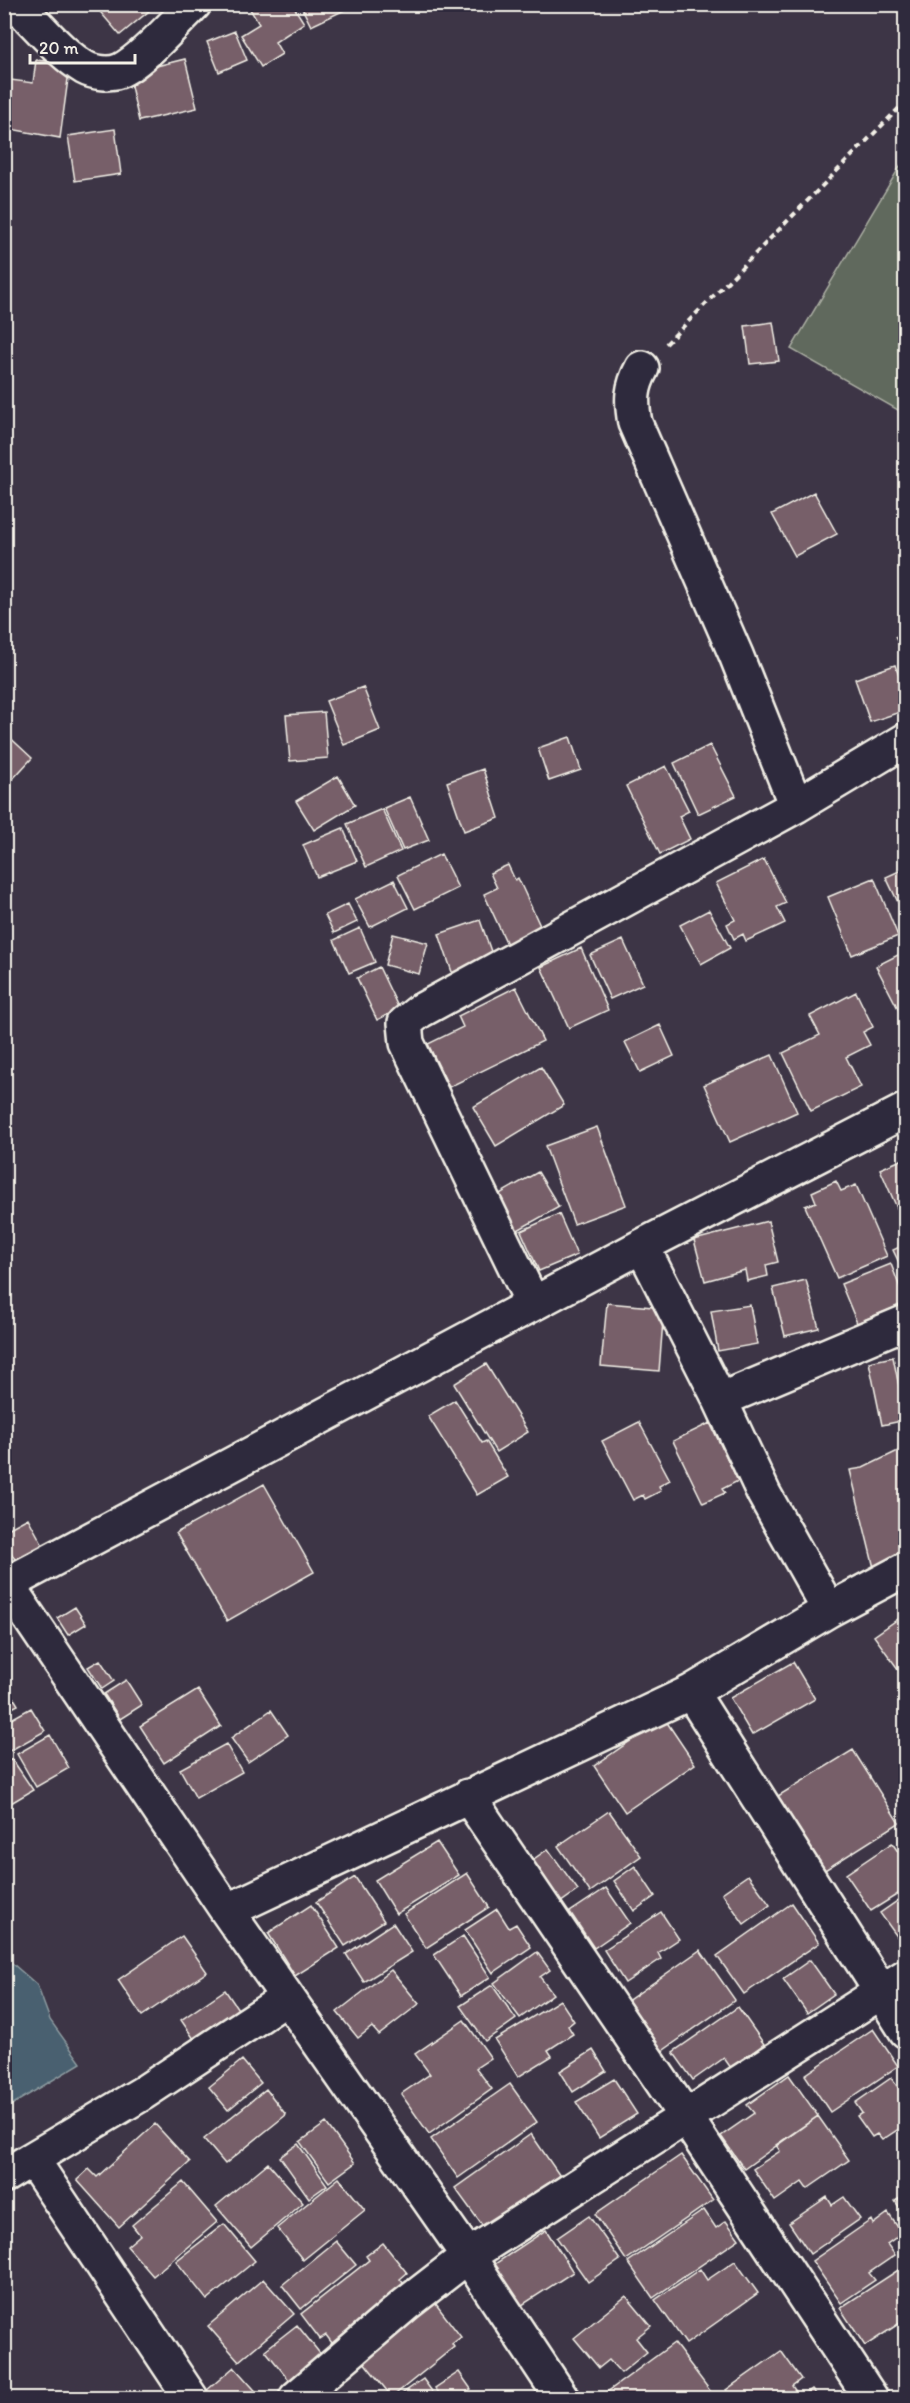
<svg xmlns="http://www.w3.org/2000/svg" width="910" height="2403" viewBox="0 0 910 2403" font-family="Itim,sans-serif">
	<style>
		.green { fill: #60695d; stroke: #aaada2; stroke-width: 1.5 }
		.water { fill: #486170; stroke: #8d9ba0; stroke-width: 1.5 }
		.building { fill: #775f69; stroke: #f4f1e8; stroke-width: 1.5 }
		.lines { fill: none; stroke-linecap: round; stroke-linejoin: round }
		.minor-casing { stroke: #f4f1e8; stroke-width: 38 }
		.path { stroke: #f4f1e8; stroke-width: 4; stroke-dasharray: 6 4.5; stroke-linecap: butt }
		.minor { stroke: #2f2a3d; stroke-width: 33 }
	</style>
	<rect width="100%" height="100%" fill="#3d3546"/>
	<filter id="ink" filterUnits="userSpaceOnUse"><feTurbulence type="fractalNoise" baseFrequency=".0167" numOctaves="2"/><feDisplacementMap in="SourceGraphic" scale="12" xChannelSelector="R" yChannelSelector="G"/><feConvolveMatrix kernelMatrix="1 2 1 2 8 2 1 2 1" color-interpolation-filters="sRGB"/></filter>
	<g filter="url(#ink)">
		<path class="green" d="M905 158V414L791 349Z"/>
		<path class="water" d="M5 1957 37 1985 50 2020 81 2063 5 2109Z"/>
		<path class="building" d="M87 4H144L149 11 120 35 96 7 92 11Z
			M247 4H292L304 23 275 42 282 54 261 67 241 35 259 24Z
			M300 4H353V6L311 26Z
			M235 31 247 60 219 72 207 42Z
			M185 59 197 108 139 121 128 73Z
			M36 60 70 64 60 138 5 128 11 80 33 83Z
			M115 129 121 174 75 181 68 136Z
			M773 322 779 361 750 364 745 326Z
			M814 492 837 534 795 556 772 514Z
			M906 632V657L895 637Z
			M895 665 906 695V710L870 722 855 679Z
			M363 687 380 730 344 745 326 701Z
			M324 712 328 758 290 761 286 715Z
			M4 732 32 758 10 782 4 777Z
			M570 737 581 770 549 781 538 748Z
			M710 745 736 796 698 814 674 763Z
			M666 766 689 811 679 816 690 839 660 854 626 786Z
			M483 769 499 818 464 831 447 782Z
			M338 776 355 805 314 830 296 801Z
			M410 797 429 840 403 850 384 808Z
			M382 809 401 851 366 867 347 824Z
			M343 828 357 861 317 877 303 845Z
			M441 854 458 888 415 909 398 875Z
			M764 859 786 903 777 907 785 923 746 941 743 934 734 939 727 924 735 920 716 883Z
			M508 865 515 880 518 878 541 928 507 944 484 894 497 888 490 873Z
			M906 868V919L886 877Z
			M874 878 898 936 852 955 828 897Z
			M394 880 408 908 370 927 355 899Z
			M348 904 357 922 334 933 325 915Z
			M709 910 730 948 701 964 680 925Z
			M480 920 494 960 453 975 439 934Z
			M360 928 375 962 349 973 334 940Z
			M393 934 428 943 419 974 385 965Z
			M623 940 643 984 610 999 590 955Z
			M581 948 608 1010 569 1028 541 967Z
			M906 951V1024L876 966Z
			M379 967 399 1009 377 1020 357 978Z
			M516 987 543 1041 449 1087 428 1044 463 1027 458 1016Z
			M856 992 873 1027 863 1032 870 1045 846 1057 861 1087 811 1111 783 1053 820 1035 810 1016Z
			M660 1025 674 1056 640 1072 625 1042Z
			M772 1055 797 1112 730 1142 704 1085Z
			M541 1067 564 1105 496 1146 473 1107Z
			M597 1127 626 1205 574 1224 545 1146Z
			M906 1158V1223L904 1224 880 1169Z
			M538 1172 559 1207 516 1231 496 1196Z
			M836 1181 841 1191 856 1185 887 1256 837 1278 805 1206 816 1202 812 1192Z
			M559 1214 577 1255 539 1271 521 1231Z
			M768 1221 778 1262 766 1265 768 1276 747 1281 745 1270 705 1281 694 1240Z
			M906 1244V1277L893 1250Z
			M891 1264 906 1303 857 1323 841 1284Z
			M806 1280 819 1328 785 1336 773 1288Z
			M607 1303 664 1308 659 1371 601 1366Z
			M750 1305 757 1344 718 1351 711 1311Z
			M893 1357 906 1420 882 1425 869 1362Z
			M486 1364 528 1432 496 1452 454 1384Z
			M455 1400 482 1443 486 1441 508 1477 477 1495 428 1416Z
			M639 1422 670 1480 659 1486 661 1491 645 1499 643 1495 633 1500 602 1441Z
			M710 1423 738 1481 722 1489 725 1493 703 1503 673 1441Z
			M902 1449 906 1456V1541L900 1544 904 1560 874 1568 850 1470 863 1468Z
			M264 1484 314 1572 227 1621 176 1533Z
			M28 1518 47 1553 20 1568 4 1541V1531Z
			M75 1607 86 1624 68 1635 57 1618Z
			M901 1617 906 1622V1680L874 1636Z
			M100 1660 114 1681 102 1689 88 1667Z
			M793 1662 815 1699 752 1735 730 1698Z
			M126 1680 142 1705 120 1719 104 1694Z
			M4 1682 18 1705 4 1712Z
			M198 1690 221 1726 164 1763 140 1726Z
			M31 1708 45 1731 4 1754V1723Z
			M271 1710 288 1735 248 1762 231 1738Z
			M664 1718 695 1764 625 1812 594 1766Z
			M50 1735 69 1768 36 1787 17 1754Z
			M226 1744 242 1772 196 1798 180 1769Z
			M853 1750 899 1823 825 1870 778 1796Z
			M12 1759 33 1790 6 1806 4 1804V1764Z
			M609 1811 641 1856 590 1892 558 1846Z
			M437 1842 459 1875 396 1914 375 1880Z
			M892 1843 906 1863V1889L871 1911 846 1874Z
			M548 1849 578 1890 550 1910 521 1868Z
			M635 1866 655 1896 634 1911 614 1881Z
			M467 1873 489 1907 426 1948 404 1914Z
			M748 1875 770 1905 744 1924 722 1893Z
			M355 1877 384 1921 345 1946 316 1902Z
			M606 1888 630 1923 594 1948 570 1912Z
			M906 1895V1949L880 1913Z
			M792 1903 819 1943 744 1994 717 1956Z
			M311 1905 339 1948 295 1976 268 1933Z
			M497 1909 509 1928 516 1924 531 1947 493 1973 465 1930Z
			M661 1912 679 1939 658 1953 661 1959 625 1983 604 1950Z
			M393 1923 412 1952 364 1982 346 1954Z
			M182 1936 207 1972 142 2016 118 1980Z
			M463 1936 490 1977 461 1996 434 1955Z
			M700 1950 735 2000 661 2052 626 2002Z
			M537 1952 550 1970 540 1977 553 1994 520 2018 494 1983Z
			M810 1960 834 1994 807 2013 783 1979Z
			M391 1970 419 2004 379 2035 372 2027 358 2038 337 2012Z
			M492 1985 516 2019 485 2041 460 2006Z
			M225 1990 240 2012 196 2042 181 2020Z
			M560 2000 574 2021 568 2026 573 2034 548 2050 552 2056 518 2077 495 2040Z
			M738 2007 764 2044 731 2068 724 2058 693 2080 673 2052Z
			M464 2020 491 2058 476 2068 492 2089 429 2134 401 2094 430 2074 415 2054Z
			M873 2029 898 2066 830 2112 805 2075Z
			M593 2050 606 2071 573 2092 560 2071Z
			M242 2060 261 2083 228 2110 209 2087Z
			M789 2075 818 2116 744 2169 721 2136 754 2113 747 2105Z
			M891 2078 906 2098V2124L882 2140 877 2134 872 2137 857 2116 862 2113 855 2103Z
			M614 2079 637 2114 599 2138 576 2102Z
			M510 2084 537 2122 458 2178 431 2139Z
			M266 2089 286 2115 225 2164 204 2139Z
			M818 2116 849 2160 807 2189 802 2182 775 2201 753 2169 780 2151 776 2145Z
			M326 2123 355 2163 329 2182 300 2142Z
			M155 2124 190 2162 119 2227 77 2180 89 2169 97 2177Z
			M531 2134 562 2179 487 2232 455 2188Z
			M298 2144 327 2185 309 2198 280 2157Z
			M681 2155 713 2200 626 2260 595 2214Z
			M268 2163 303 2203 251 2247 216 2206Z
			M339 2178 365 2210 303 2260 277 2228Z
			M183 2182 217 2222 153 2276 127 2246 140 2235 132 2225Z
			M906 2194V2217L895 2201Z
			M827 2197 832 2205 844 2197 860 2219 810 2254 789 2223Z
			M704 2210 716 2228 726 2221 739 2239 653 2298 628 2262Z
			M888 2213 902 2233 887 2244 895 2255 869 2273 875 2280 841 2303 812 2261 871 2220 873 2224Z
			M589 2216 620 2260 588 2282 557 2238Z
			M224 2224 255 2261 207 2300 176 2261Z
			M546 2230 573 2272 516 2309 489 2268Z
			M336 2241 356 2265 301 2309 282 2285Z
			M383 2243 407 2273 400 2279 411 2293 338 2351 326 2335 320 2339 301 2314 369 2260 366 2256Z
			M735 2261 758 2293 686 2344 655 2300 700 2269 707 2280Z
			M906 2265V2319L865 2346 840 2308Z
			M263 2279 294 2314 239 2361 208 2326Z
			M626 2296 651 2326 636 2338 647 2352 621 2373 609 2360 599 2368 574 2338Z
			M432 2299 461 2337 452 2344 454 2347 392 2397 359 2356Z
			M297 2325 326 2361 294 2386 265 2350Z
			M674 2343 711 2392 703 2398H599Z
			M781 2351 801 2379 792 2386 797 2393 789 2398H732L726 2390Z
			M234 2367 262 2398H201L199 2397Z
			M459 2372 471 2389 458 2398H443L435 2388Z
			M423 2379 437 2398H396Z
			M812 2389 819 2398H799Z"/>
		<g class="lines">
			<defs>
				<path id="minor" d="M26 14C44 32 63 55 85 68 94 73 111 75 121 70 141 61 177 21 194 4
					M642 368C631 388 631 401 635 423L736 655 796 806
					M533 1304 407 1043 405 1023 420 1011 796 806 906 740
					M720 1400 906 1322
					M4 1580 227 1911 468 2256 562 2398
					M7 1584 642 1246 906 1110
					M829 1610 906 1569
					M691 1692 906 2031
					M468 1796 685 2116 871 2398
					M227 1911 691 1692 829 1610 764 1494 720 1400 642 1246
					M4 2176 32 2159
					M191 2398 32 2159 143 2093 287 1998
					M296 2398 406 2304 468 2256 906 1976"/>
			</defs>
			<use href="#minor" class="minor-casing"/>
			<path class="path" d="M666 344 906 101"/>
			<use href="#minor" class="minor"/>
		</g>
	</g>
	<rect width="910" height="2403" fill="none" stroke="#2f2a3d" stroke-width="24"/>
	<rect x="12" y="12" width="886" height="2379" fill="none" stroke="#f4f1e8" stroke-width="2" filter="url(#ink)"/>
	<path d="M30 54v9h105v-9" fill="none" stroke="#f4f1e8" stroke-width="3"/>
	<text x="39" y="54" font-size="18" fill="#f4f1e8" stroke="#2f2a3d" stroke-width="4.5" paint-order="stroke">20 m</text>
</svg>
